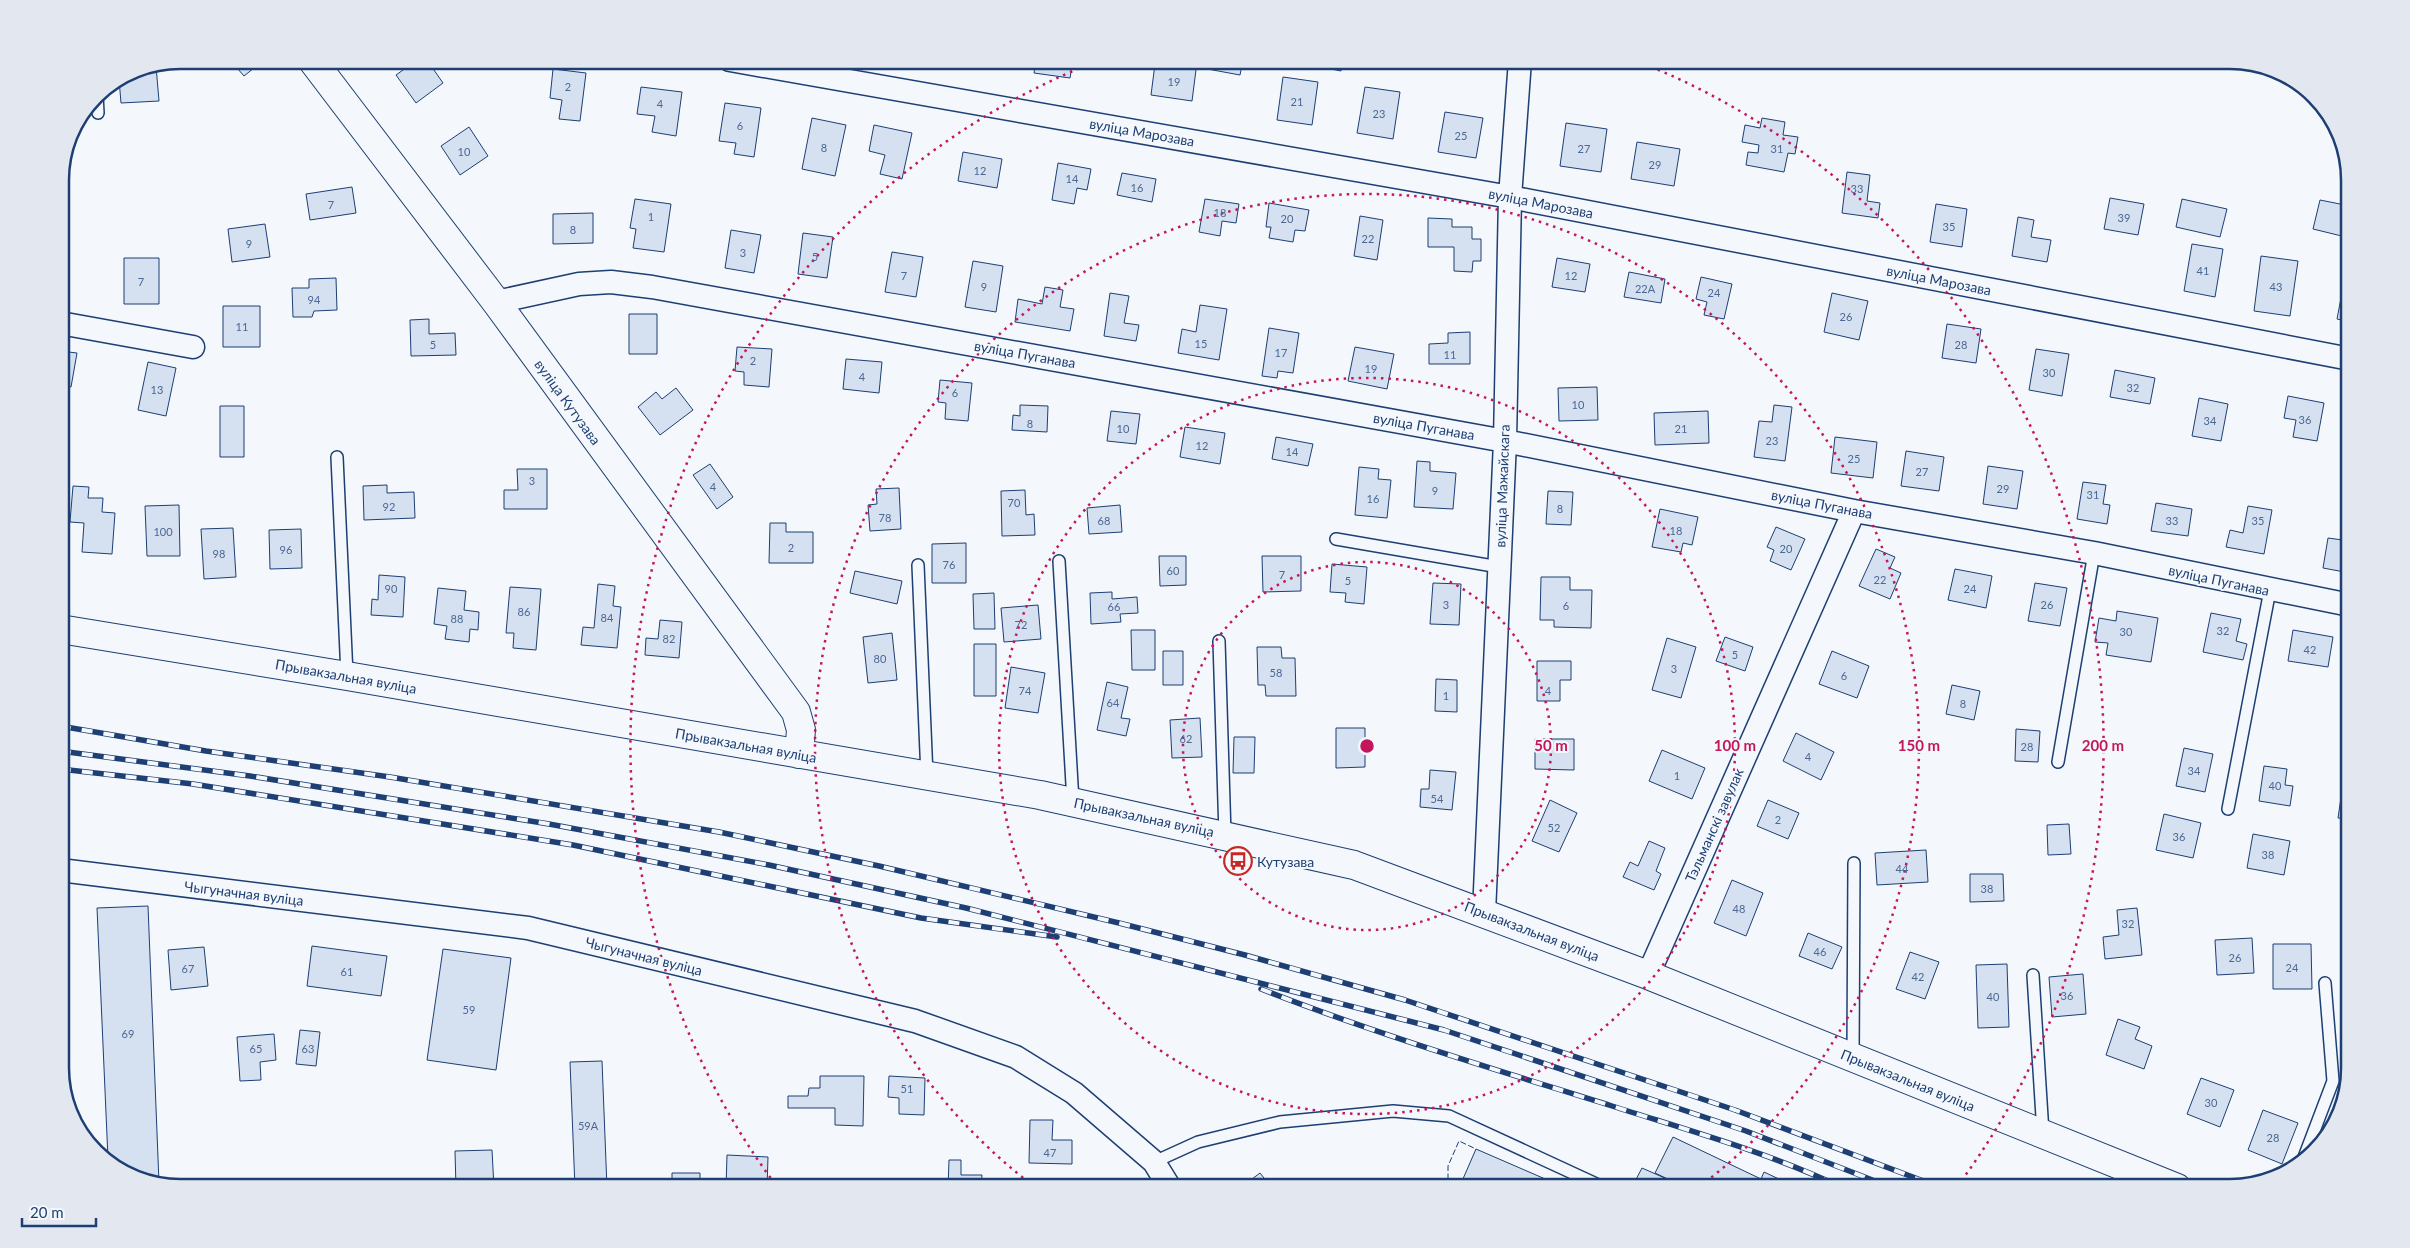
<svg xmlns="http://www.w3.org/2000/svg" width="2410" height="1248" viewBox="0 0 2410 1248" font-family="Lato,sans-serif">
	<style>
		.building { fill: #d5e0f0; stroke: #1d3f73 }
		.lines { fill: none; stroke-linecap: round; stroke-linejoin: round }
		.lane-casing { stroke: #1d3f73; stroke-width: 14 }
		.street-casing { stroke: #1d3f73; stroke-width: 25 }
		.primary-casing { stroke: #1d3f73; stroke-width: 30 }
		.lane { stroke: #f4f7fb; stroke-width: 11 }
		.street { stroke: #f4f7fb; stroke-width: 22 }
		.primary { stroke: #f4f7fb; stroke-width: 28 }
		.rail-casing { stroke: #1d3f73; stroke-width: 5.5 }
		.rail { stroke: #f4f7fb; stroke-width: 4; stroke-dasharray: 11; stroke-linecap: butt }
		.fence { stroke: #1d3f73; stroke-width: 1; stroke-dasharray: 6 2.5; stroke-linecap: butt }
		.ring { fill: none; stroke: #c2185b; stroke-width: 2.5; stroke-dasharray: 2.5 5 }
		.labels { text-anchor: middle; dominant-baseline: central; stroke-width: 4; stroke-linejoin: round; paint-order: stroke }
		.number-label { font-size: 11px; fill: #4b6792 }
		.street-label { font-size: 14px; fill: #1d3f73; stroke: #f4f7fb }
		.poi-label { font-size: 14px; fill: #1d3f73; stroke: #f4f7fb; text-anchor: start }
		.rim { fill: none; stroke: #1d3f73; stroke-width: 2.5 }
		.centre { fill: #c2185b; stroke: #f4f7fb; stroke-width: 2.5 }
		.ring-label { font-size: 15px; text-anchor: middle; font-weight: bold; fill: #c2185b; stroke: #f4f7fb; stroke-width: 4; stroke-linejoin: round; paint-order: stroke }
	</style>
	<rect width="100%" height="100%" fill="#f4f7fb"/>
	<path class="building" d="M230 60H264L244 76Z
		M417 60H427L443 83 416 103 396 75Z
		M967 60H986V63Z
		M1036 60H1073L1070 78 1034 73Z
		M1177 60 1197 62 1192 101 1151 95 1155 64 1176 67Z
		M1203 60H1243L1240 75 1202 68Z
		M1311 60H1343L1341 71 1310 65Z
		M156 66 159 101 121 103 119 79 134 69Z
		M553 69 586 73 580 121 559 119 562 100 550 98Z
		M1283 77 1318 82 1312 125 1277 120Z
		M641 87 682 92 676 136 652 132 655 116 637 114Z
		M1365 87 1400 92 1393 139 1357 133Z
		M725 103 761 108 754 157 734 154 736 143 719 141Z
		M1445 112 1483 118 1476 158 1438 152Z
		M812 118 846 125 835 176 802 169Z
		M1762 118 1785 122 1783 135 1798 137 1795 154 1788 153 1784 172 1746 165 1748 152 1758 153 1759 145 1742 142 1745 125 1760 128Z
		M1566 123 1607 129 1601 172 1560 166Z
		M874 125 912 133 902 179 880 174 885 155 869 151Z
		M469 127 488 156 460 175 441 146Z
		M1637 142 1680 149 1674 186 1631 179Z
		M963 152 1002 159 997 188 958 181Z
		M1058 163 1091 169 1087 190 1077 188 1074 204 1052 200Z
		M1847 172 1870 175 1867 201 1880 203 1878 218 1842 213Z
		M1122 173 1156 179 1152 202 1117 195Z
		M352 187 356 213 310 220 306 194Z
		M2110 198 2144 204 2138 235 2104 229Z
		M635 199 671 204 664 252 633 248 636 229 630 228Z
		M1205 199 1239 204 1236 223 1222 221 1220 236 1199 232Z
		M2182 199 2227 209 2220 237 2176 227Z
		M2320 200 2350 206V238L2313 229Z
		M1269 203 1309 210 1305 231 1295 230 1293 242 1269 238 1271 227H1266Z
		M1936 204 1967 209 1962 247 1930 242Z
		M593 213V243L553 244V214Z
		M1360 216 1383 220 1377 260 1354 256Z
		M2018 217 2034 220 2031 237 2051 240 2047 262 2012 256Z
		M1428 218 1452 219V227H1472V239H1481V261H1473L1472 272 1454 271V247H1428Z
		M265 224 270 257 232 262 228 229Z
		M731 230 761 235 754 273 725 268Z
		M803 233 833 237 827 278 798 274Z
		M2192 244 2223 249 2215 297 2184 291Z
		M892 252 923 257 916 297 885 292Z
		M2261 256 2298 261 2290 316 2254 311Z
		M124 258H159V304H124Z
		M1557 258 1590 264 1585 292 1552 287Z
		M973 261 1003 266 996 312 965 307Z
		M1629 272 1665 279 1661 303 1624 297Z
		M1701 277 1732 284 1724 319 1704 315 1707 302 1696 299Z
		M336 278 337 310 314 311 312 317H293L292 288H309V279Z
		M2344 282 2350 283V335L2344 334 2346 321 2337 319Z
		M1045 287 1063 290 1060 307 1074 309 1070 331 1015 322 1018 299 1042 304Z
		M1110 293 1129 296 1124 323 1139 325 1136 341 1104 336Z
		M1832 293 1868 301 1859 340 1824 332Z
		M1200 305 1227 309 1219 360 1178 353 1182 329 1196 332Z
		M223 306H260V347H223Z
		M629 314H657V354H629Z
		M429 319V334L455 333 456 355 411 356 410 320Z
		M1947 324 1981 329 1976 363 1942 358Z
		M1269 328 1299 333 1293 373 1278 371 1277 378 1262 376Z
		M1470 332V364H1429V344L1448 343V333Z
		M737 347 772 349 769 387 744 385V372L735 371Z
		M1355 347 1394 354 1387 389 1348 381Z
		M2036 349 2069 354 2062 396 2029 390Z
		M60 351 77 353 71 387 60 385Z
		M846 359 882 362 879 393 843 389Z
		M148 362 176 368 166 416 138 410Z
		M2115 370 2155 378 2150 404 2110 397Z
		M940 380 972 383 968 421 945 419 946 403 938 402Z
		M1597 387 1598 420 1559 421 1558 388Z
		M676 388 693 410 660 435 638 407 656 392 662 399Z
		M2288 396 2324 403 2317 441 2293 437 2296 420 2284 418Z
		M2199 398 2228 404 2221 441 2192 436Z
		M1020 405 1048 406 1047 432 1012 430 1013 415 1020 416Z
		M1774 405 1792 407 1785 461 1754 457 1759 421 1772 422Z
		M220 406H244V457H220Z
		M1111 411 1140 414 1136 444 1107 441Z
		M1708 411 1709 443 1655 445 1654 413Z
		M1185 427 1225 433 1220 464 1180 457Z
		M1276 437 1313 444 1308 466 1272 459Z
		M1835 437 1877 442 1873 478 1831 473Z
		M1906 451 1944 457 1939 491 1901 486Z
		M1417 461 1430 462V471L1456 473 1453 509 1414 507Z
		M710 464 733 497 717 509 693 475Z
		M1988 466 2023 471 2017 509 1983 504Z
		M1359 467 1379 469 1378 479 1391 480 1387 518 1355 515Z
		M517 469H547V509H504V490H518Z
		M2083 482 2106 485 2103 504 2110 505 2107 524 2077 519Z
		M387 485V493L414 492 415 518 364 520 363 486Z
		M73 486 89 487 88 498H103L102 512 115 513 112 554 82 552 84 523 70 522Z
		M899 488 901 529 870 531 868 505 877 504 876 489Z
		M1025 490 1026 515 1034 514 1035 535 1002 536 1001 491Z
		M1548 491 1573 492 1571 525 1546 524Z
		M2156 503 2192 509 2188 536 2151 531Z
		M179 505 180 556H147L145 506Z
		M1120 505 1122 532 1089 534 1087 508Z
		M2248 506 2272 510 2264 554 2226 547 2230 530 2243 533Z
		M1660 509 1698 517 1692 545 1683 543 1681 552 1652 547Z
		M770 523H786V532H813V563H769Z
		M1776 527 1805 539 1791 570 1770 561 1774 550 1767 547Z
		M233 528 236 577 204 579 201 529Z
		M301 529 302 568 270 569 269 530Z
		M2328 538 2350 541V573L2323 568Z
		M966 543V583H932V544Z
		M1876 549 1895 557 1890 568 1901 573 1890 599 1859 586Z
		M1159 556H1186V585L1160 586Z
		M1262 556H1301V591L1263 592Z
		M1332 564 1367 567 1364 604 1345 602 1346 593 1330 592Z
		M1955 569 1992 576 1986 608 1948 600Z
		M855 571 902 581 897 604 850 593Z
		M379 575 405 577 403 617 371 615 372 599 378 600Z
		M1541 577H1570V590H1592L1591 628 1554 627V620H1540Z
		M1433 583 1461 584 1459 625 1430 624Z
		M2035 583 2067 588 2060 626 2028 621Z
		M598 584 615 586 613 606 621 607 617 648 581 645 583 627 594 628Z
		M510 587 541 589 536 650 513 648 514 633H506Z
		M438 588 466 591 464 610 479 612 478 630 470 629 469 642 445 639 447 626 434 624Z
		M1112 592V599L1137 597 1138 613 1120 614 1121 622 1091 624 1090 593Z
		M994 593 995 629H974L973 594Z
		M1038 605 1041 639 1004 642 1001 608Z
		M2117 611 2158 618 2151 662 2106 655 2108 643 2095 642 2099 618 2116 621Z
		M2211 613 2241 619 2236 641 2247 644 2243 660 2203 652Z
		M660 620 682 622 679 658 645 655 646 638 658 639Z
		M1131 630H1155V670H1132Z
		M2293 630 2333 637 2328 667 2288 661Z
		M892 633 897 680 868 683 863 637Z
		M1725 637 1753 647 1745 671 1716 661Z
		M1667 638 1696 647 1681 698 1652 690Z
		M974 644H996V696H974Z
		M1257 647H1281L1282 658H1295L1296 696H1266L1265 685H1258Z
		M1163 651H1183V685H1163Z
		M1832 651 1869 666 1857 698 1819 684Z
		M1537 661H1571V680H1560V701H1537Z
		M1011 667 1045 673 1038 713 1005 708Z
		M1436 679 1457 680V712L1435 711Z
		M1107 682 1128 687 1121 718 1130 719 1126 736 1097 730Z
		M1952 685 1980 691 1974 720 1946 714Z
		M1200 718 1202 757 1172 758 1170 720Z
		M1336 728H1365V767L1336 768Z
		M2016 729 2040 731 2038 762 2015 761Z
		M1796 733 1834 752 1821 780 1783 761Z
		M1234 737H1255L1254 773H1233Z
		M1535 739H1574V770L1535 769Z
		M2184 748 2213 754 2205 792 2176 786Z
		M1662 750 1705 768 1692 799 1649 781Z
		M2264 766 2287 769 2285 785 2293 786 2290 806 2259 801Z
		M1430 770 1456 772 1452 810 1420 807 1421 789H1429Z
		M2343 784 2350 785V819L2338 818Z
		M1550 800 1577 813 1559 852 1532 841Z
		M1768 800 1799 813 1788 839 1757 826Z
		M2164 814 2201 823 2193 858 2156 850Z
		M2069 824 2071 854 2048 855 2047 825Z
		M2253 834 2290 841 2284 875 2247 868Z
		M1649 841 1665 848 1656 871 1661 874 1654 890 1623 877 1630 862 1638 866Z
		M1926 850 1928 882 1877 885 1875 853Z
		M2350 860V881H2346Z
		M1970 874H2003L2004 901 1970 902Z
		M1732 880 1763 893 1746 936 1714 923Z
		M148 906 159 1183 127 1176 108 1159 97 908Z
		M2137 908 2142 955 2105 959 2103 937 2119 935 2117 910Z
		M1808 933 1842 947 1832 969 1799 956Z
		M2252 938 2254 973 2217 975 2215 940Z
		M2273 944H2311L2312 989H2273Z
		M312 946 387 956 381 996 307 986Z
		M204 947 208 986 171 990 168 950Z
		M443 949 511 958 496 1070 427 1060Z
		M1910 952 1939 962 1925 999 1896 989Z
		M2007 964 2009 1027 1978 1028 1976 965Z
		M2083 974 2086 1014 2052 1017 2049 977Z
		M2118 1019 2140 1027 2135 1039 2152 1046 2144 1069 2106 1055Z
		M300 1030 320 1032 316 1066 296 1064Z
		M274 1034 276 1060 260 1062 261 1080 240 1081 237 1037Z
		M602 1061 607 1188H575L570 1062Z
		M820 1076H864L863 1126 835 1125V1108H788V1096H808L809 1088H820Z
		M889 1076 925 1078 924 1115 899 1114V1098L888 1097Z
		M2201 1078 2234 1090 2220 1127 2187 1114Z
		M2263 1110 2298 1123 2282 1164 2248 1150Z
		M1030 1120H1053L1052 1140H1072V1164L1029 1163Z
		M1673 1137 1761 1179 1764 1172 1798 1188H1687L1655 1173Z
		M1476 1149 1566 1188H1459Z
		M492 1150 494 1188H456L455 1151Z
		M727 1155 768 1157 767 1188H726Z
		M949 1160H961V1175H982L981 1188H948Z
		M1642 1168 1676 1183 1674 1188 1632 1187Z
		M672 1173H700V1188H672Z
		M1260 1173 1272 1188H1240Z"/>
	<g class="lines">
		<defs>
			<path id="lane" d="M97 94 98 113
				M337 457 347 675
				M1336 539 1499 567
				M1059 561 1073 802
				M918 565 927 776
				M1219 641 1225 835
				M2058 762 2094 553
				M2228 809 2270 590
				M2033 975 2043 1133
				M1853 1057 1854 863
				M2303 1160 2333 1081 2325 983
				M1154 1162 1198 1142 1280 1122 1393 1111 1449 1116 1605 1188"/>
			<path id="street" d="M730 60 1510 197 2350 359
				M496 302 579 284 611 282 652 287 1505 441 1854 511 2094 553 2350 605
				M60 323 193 347
				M60 870 528 928 915 1021 1016 1057 1074 1093 1154 1162 1170 1188
				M1484 913 1505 441 1510 197 1520 60
				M1648 975 1854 511"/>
			<path id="primary" d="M312 60 496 302 796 712 801 730 799 754
				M60 629 347 676 1040 795 1354 865 1648 975 2177 1188"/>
		</defs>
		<use href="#lane" class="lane-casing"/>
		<use href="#street" class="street-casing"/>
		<use href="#primary" class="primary-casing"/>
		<use href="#lane" class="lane"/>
		<use href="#street" class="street"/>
		<use href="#primary" class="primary"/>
		<defs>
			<path id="rail" d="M60 726 206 751 390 777 719 832 879 866 1119 923 1245 955 1405 1000 1735 1110 1942 1188
				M60 751 250 776 549 824 769 865 966 908 1444 1030 1746 1131 1893 1188
				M60 769 193 784 573 845 921 918 1057 937
				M1261 989C1376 1034 1494 1069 1612 1106 1690 1131 1770 1153 1843 1188"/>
		</defs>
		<use href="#rail" class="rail-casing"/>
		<use href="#rail" class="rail"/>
		<path class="fence" d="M1448 1188V1166L1459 1141 1476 1149"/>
	</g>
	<g class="ring">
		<circle cx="1367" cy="746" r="184"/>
		<circle cx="1367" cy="746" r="368"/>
		<path d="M1035 1187A552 552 0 1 1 1699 1187"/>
		<path d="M775 1184A736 736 0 0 1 1097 61M1637 61A736 736 0 0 1 1959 1184"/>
	</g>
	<defs>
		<symbol id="bus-ring" viewBox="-11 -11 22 22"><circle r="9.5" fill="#f4f7fb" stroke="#c62828" stroke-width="1.5"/><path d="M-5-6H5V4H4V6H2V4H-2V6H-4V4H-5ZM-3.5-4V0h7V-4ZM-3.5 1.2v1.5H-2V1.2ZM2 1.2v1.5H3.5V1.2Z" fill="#c62828"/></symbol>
	</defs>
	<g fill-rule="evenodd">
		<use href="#bus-ring" x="1222" y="845" width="32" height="32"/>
	</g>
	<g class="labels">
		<g class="number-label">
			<text x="1174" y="81">19</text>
			<text x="568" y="86">2</text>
			<text x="1297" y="101">21</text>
			<text x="660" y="103">4</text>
			<text x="1379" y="113">23</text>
			<text x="740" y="125">6</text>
			<text x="1461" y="135">25</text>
			<text x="824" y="147">8</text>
			<text x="1584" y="148">27</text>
			<text x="1777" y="148">31</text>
			<text x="464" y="151">10</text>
			<text x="1655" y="164">29</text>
			<text x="980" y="170">12</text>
			<text x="1072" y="178">14</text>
			<text x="1137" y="187">16</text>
			<text x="1857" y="188">33</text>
			<text x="331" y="204">7</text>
			<text x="1220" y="212">18</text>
			<text x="651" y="216">1</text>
			<text x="2124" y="217">39</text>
			<text x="1287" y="218">20</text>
			<text x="1949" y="226">35</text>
			<text x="573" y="229">8</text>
			<text x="1368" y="238">22</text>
			<text x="249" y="243">9</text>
			<text x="743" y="252">3</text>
			<text x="815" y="256">5</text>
			<text x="2203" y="270">41</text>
			<text x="904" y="275">7</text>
			<text x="1571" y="275">12</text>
			<text x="141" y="281">7</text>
			<text x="984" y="286">9</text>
			<text x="2276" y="286">43</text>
			<text x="1645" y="288">22А</text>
			<text x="1714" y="292">24</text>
			<text x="314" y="299">94</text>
			<text x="1846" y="316">26</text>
			<text x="242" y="326">11</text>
			<text x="1201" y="343">15</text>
			<text x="433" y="344">5</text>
			<text x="1961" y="344">28</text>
			<text x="1281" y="352">17</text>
			<text x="1450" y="354">11</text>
			<text x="753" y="360">2</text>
			<text x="1371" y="368">19</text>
			<text x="2049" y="372">30</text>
			<text x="862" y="376">4</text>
			<text x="2133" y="387">32</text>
			<text x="157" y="389">13</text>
			<text x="955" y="392">6</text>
			<text x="1578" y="404">10</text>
			<text x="2305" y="419">36</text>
			<text x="2210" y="420">34</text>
			<text x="1030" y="423">8</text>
			<text x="1123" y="428">10</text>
			<text x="1681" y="428">21</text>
			<text x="1772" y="440">23</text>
			<text x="1202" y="445">12</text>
			<text x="1292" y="451">14</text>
			<text x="1854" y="458">25</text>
			<text x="1922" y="471">27</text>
			<text x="532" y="480">3</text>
			<text x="713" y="486">4</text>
			<text x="2003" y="488">29</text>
			<text x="1435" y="490">9</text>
			<text x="2093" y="494">31</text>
			<text x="1373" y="498">16</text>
			<text x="1014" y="502">70</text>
			<text x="389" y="506">92</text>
			<text x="1560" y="508">8</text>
			<text x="885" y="517">78</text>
			<text x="1104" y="520">68</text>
			<text x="2172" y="520">33</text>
			<text x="2258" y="520">35</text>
			<text x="1676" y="530">18</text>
			<text x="163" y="531">100</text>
			<text x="791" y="547">2</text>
			<text x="1786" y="548">20</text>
			<text x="286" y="549">96</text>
			<text x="219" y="553">98</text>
			<text x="949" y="564">76</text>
			<text x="1173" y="570">60</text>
			<text x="1282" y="574">7</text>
			<text x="1880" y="579">22</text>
			<text x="1348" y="580">5</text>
			<text x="391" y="588">90</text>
			<text x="1970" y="588">24</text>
			<text x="1446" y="604">3</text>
			<text x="2047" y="604">26</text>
			<text x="1566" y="605">6</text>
			<text x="1114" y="606">66</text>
			<text x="524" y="611">86</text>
			<text x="607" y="617">84</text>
			<text x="457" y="618">88</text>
			<text x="1021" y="624">72</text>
			<text x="2223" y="630">32</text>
			<text x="2126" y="631">30</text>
			<text x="669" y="638">82</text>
			<text x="2310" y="649">42</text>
			<text x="1735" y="654">5</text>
			<text x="880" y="658">80</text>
			<text x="1674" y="668">3</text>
			<text x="1276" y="672">58</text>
			<text x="1844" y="675">6</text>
			<text x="1025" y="690">74</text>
			<text x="1548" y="690">4</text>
			<text x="1446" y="695">1</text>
			<text x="1113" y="702">64</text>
			<text x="1963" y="703">8</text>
			<text x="1186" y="738">62</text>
			<text x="2027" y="746">28</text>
			<text x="1808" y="756">4</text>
			<text x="2194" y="770">34</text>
			<text x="1677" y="775">1</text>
			<text x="2275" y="785">40</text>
			<text x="1437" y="798">54</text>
			<text x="1778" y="819">2</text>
			<text x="1554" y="827">52</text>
			<text x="2179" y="836">36</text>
			<text x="2268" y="854">38</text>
			<text x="1902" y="868">44</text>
			<text x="1987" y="888">38</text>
			<text x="1739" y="908">48</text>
			<text x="2128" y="923">32</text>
			<text x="1820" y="951">46</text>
			<text x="2235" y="957">26</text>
			<text x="2292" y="967">24</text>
			<text x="188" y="968">67</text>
			<text x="347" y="971">61</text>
			<text x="1918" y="976">42</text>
			<text x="2067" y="995">36</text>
			<text x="1993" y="996">40</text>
			<text x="469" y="1009">59</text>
			<text x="128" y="1033">69</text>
			<text x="256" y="1048">65</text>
			<text x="308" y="1048">63</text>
			<text x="907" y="1088">51</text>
			<text x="2211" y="1102">30</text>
			<text x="588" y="1125">59А</text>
			<text x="2273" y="1137">28</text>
			<text x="1050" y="1152">47</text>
		</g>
		<g class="street-label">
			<text transform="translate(1142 132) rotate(10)">вуліца Марозава</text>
			<text transform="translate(1541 203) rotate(11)">вуліца Марозава</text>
			<text transform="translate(1939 280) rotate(11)">вуліца Марозава</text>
			<text transform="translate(1025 354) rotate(10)">вуліца Пуганава</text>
			<text transform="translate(568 402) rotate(54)">вуліца Кутузава</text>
			<text transform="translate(1424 426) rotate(10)">вуліца Пуганава</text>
			<text transform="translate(1502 486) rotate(-88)">вуліца Мажайскага</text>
			<text transform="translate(1822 504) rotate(11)">вуліца Пуганава</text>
			<text transform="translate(2219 580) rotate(12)">вуліца Пуганава</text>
			<text transform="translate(346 676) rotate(10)">Прывакзальная вуліца</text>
			<text transform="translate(746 745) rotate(10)">Прывакзальная вуліца</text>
			<text transform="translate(1144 817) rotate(12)">Прывакзальная вуліца</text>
			<text transform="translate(1714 825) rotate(-66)">Тэльманскі завулак</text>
			<text transform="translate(244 893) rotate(7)">Чыгуначная вуліца</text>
			<text transform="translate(1532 931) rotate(21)">Прывакзальная вуліца</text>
			<text transform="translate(644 956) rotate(14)">Чыгуначная вуліца</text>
			<text transform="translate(1908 1080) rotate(22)">Прывакзальная вуліца</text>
		</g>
		<g class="poi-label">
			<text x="1257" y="861">Кутузава</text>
		</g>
	</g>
	<path d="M0 0H2410V1248H0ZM180 69H2230A111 111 0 0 1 2341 180V1068A111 111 0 0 1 2230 1179H180A111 111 0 0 1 69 1068V180A111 111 0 0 1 180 69Z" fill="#e3e8f0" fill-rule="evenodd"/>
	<path class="rim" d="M180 69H2230A111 111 0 0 1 2341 180V1068A111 111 0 0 1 2230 1179H180A111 111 0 0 1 69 1068V180A111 111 0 0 1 180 69Z"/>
	<circle cx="1367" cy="746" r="8" class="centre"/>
	<g class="ring-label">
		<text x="1551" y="751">50 m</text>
		<text x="1735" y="751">100 m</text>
		<text x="1919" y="751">150 m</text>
		<text x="2103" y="751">200 m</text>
	</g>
	<path d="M22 1218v8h74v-8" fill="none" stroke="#1d3f73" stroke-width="2.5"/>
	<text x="30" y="1218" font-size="15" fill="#1d3f73" stroke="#f4f7fb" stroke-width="4" paint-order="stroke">20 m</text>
</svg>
